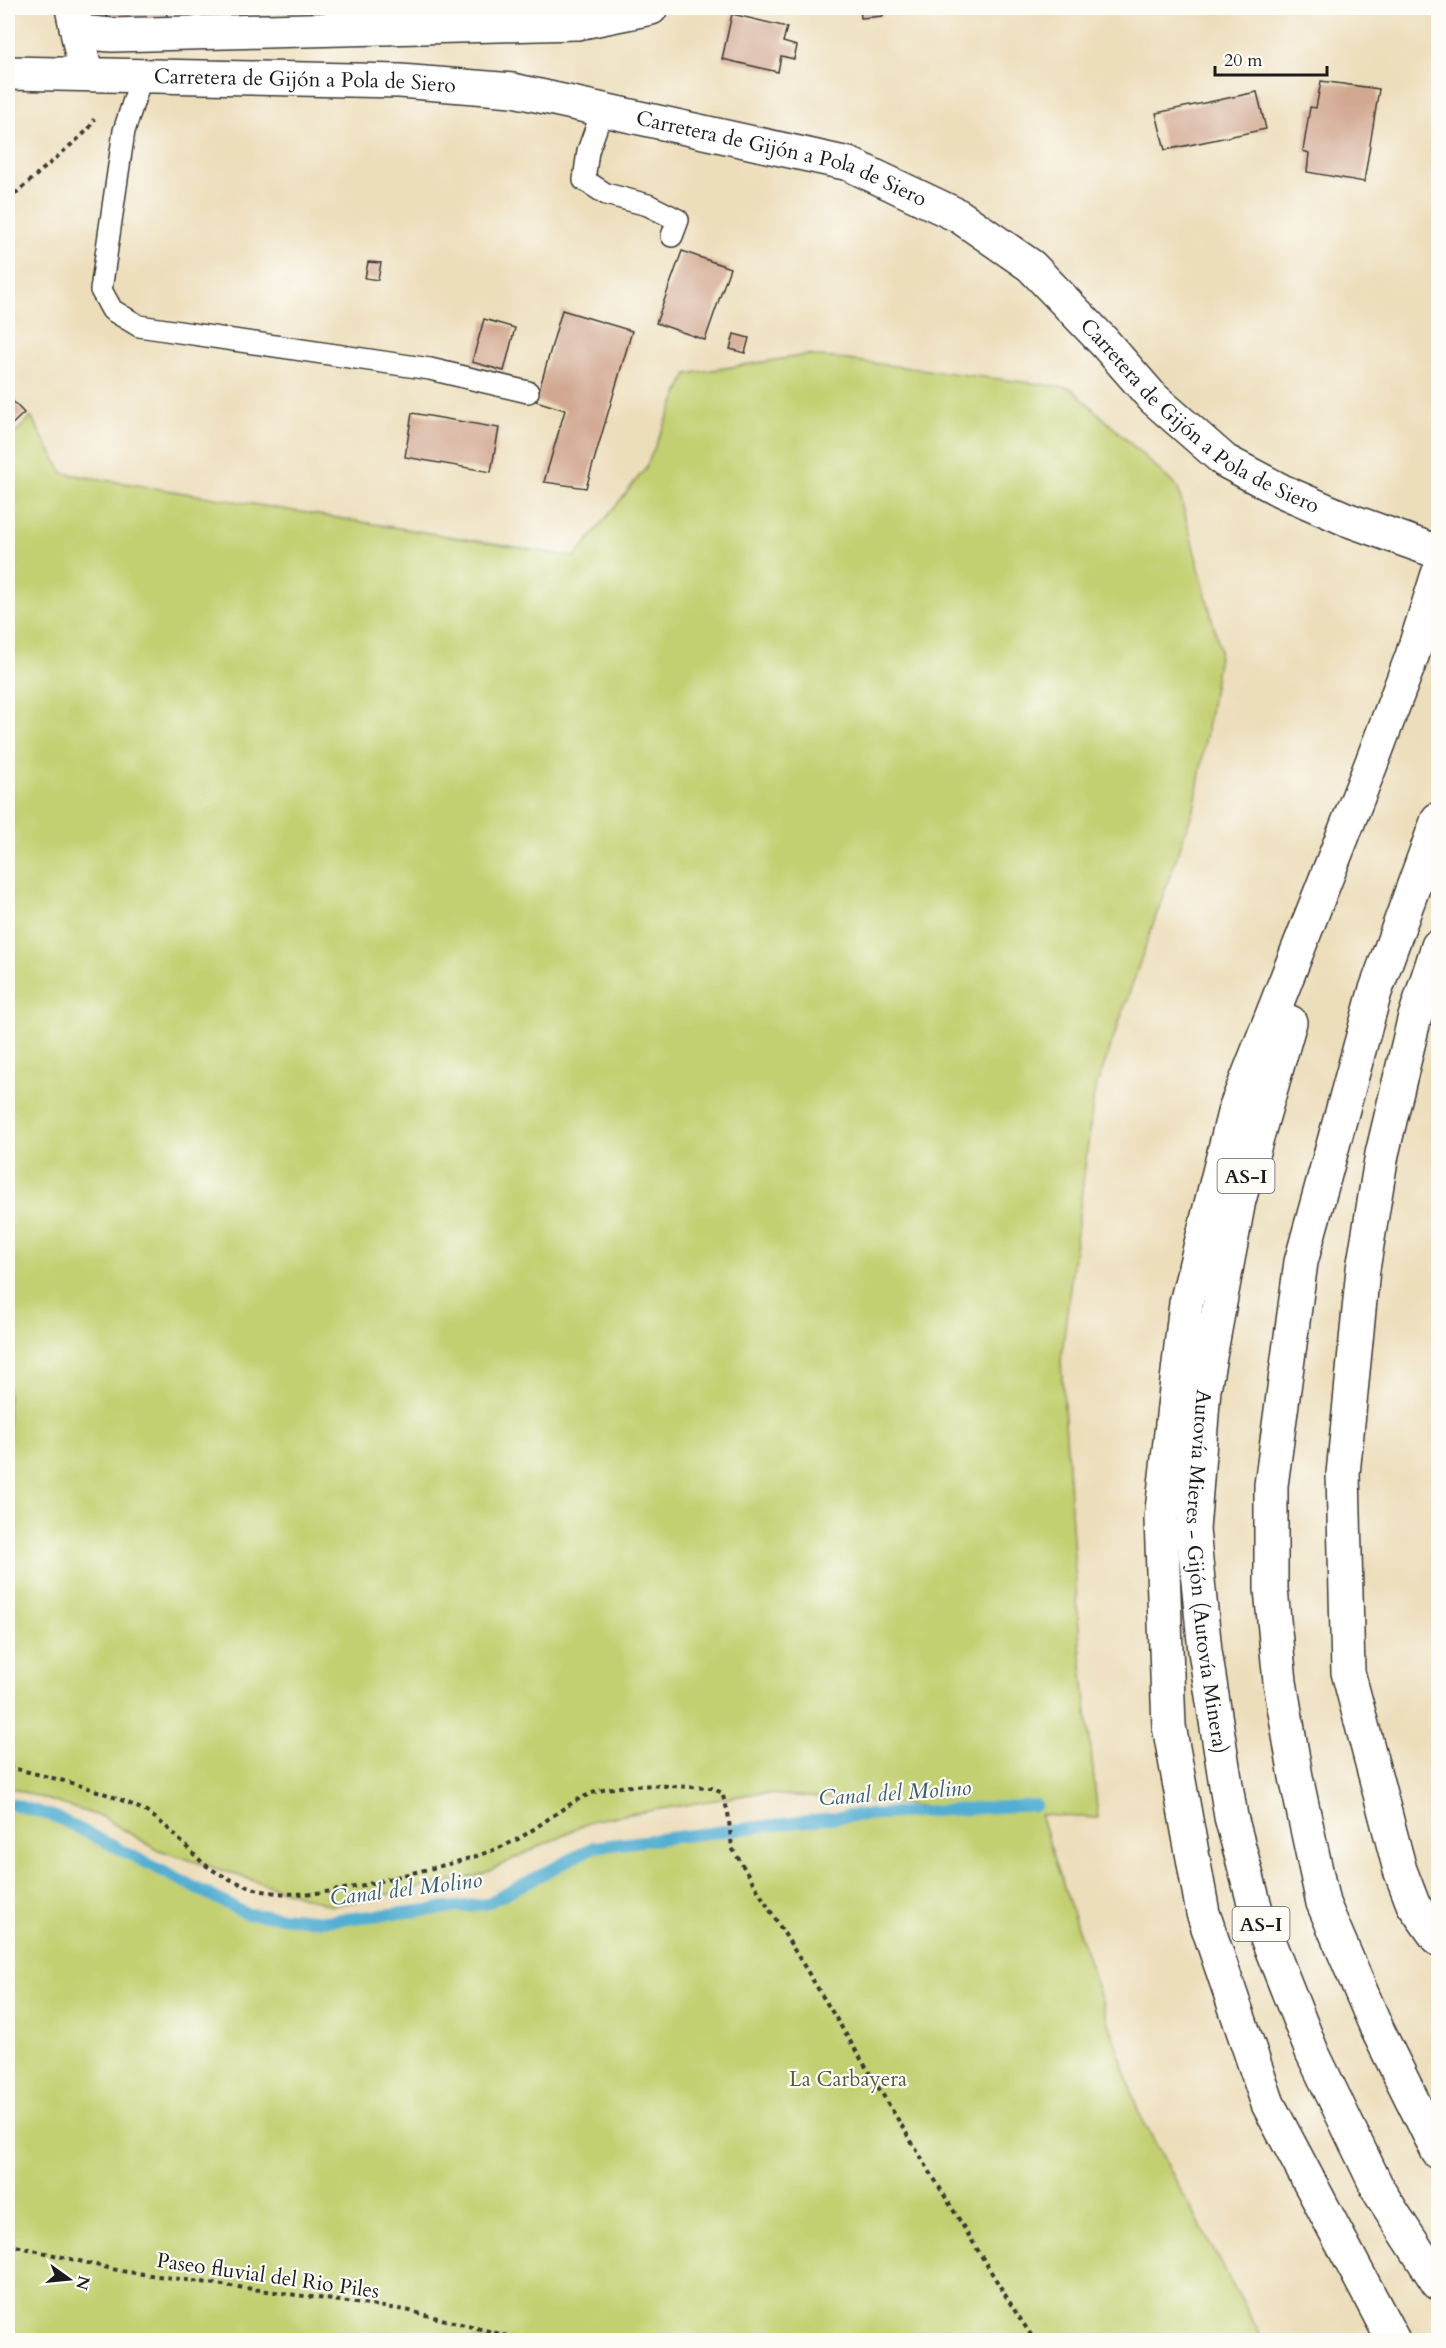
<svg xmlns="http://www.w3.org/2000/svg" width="1446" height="2348" viewBox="0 0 1446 2348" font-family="Cardo,serif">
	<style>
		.green { fill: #c3d071; stroke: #707646; stroke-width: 1.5 }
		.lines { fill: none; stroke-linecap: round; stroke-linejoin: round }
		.stream { stroke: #53afd1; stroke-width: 12 }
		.building { fill: #d2a790 }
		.lane-casing { stroke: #3b3934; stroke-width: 24 }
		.street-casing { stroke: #3b3934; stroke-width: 36 }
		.secondary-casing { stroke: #3b3934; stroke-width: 36 }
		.highway-casing { stroke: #3b3934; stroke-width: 36 }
		.path { stroke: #3b3934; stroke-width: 4; stroke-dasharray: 4.5 4.5; stroke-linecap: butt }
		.lane { stroke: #fff; stroke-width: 21 }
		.street { stroke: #fff; stroke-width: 33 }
		.secondary { stroke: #fff; stroke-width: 33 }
		.highway { stroke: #fff; stroke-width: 33 }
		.labels { text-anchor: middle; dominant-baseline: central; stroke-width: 4.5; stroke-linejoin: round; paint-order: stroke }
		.shield { fill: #fdfcf7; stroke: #605f5e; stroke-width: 1.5 }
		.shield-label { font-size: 20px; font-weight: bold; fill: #1c1c1c }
		.street-label { font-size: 21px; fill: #1c1c1c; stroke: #fdfcf7 }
		.park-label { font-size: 21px; fill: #565b3a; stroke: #fdfcf7 }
		.water-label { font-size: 22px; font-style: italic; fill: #355e6d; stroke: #fdfcf7 }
	</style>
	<rect width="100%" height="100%" fill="#fdfcf7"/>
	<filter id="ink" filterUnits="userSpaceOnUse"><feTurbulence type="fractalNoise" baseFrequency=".0167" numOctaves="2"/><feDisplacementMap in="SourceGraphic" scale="12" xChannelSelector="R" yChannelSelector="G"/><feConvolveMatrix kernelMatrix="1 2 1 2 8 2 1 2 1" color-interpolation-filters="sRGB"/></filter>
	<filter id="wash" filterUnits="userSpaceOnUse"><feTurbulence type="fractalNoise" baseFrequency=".008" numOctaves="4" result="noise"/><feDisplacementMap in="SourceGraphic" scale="24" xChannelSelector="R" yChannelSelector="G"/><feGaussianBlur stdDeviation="1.35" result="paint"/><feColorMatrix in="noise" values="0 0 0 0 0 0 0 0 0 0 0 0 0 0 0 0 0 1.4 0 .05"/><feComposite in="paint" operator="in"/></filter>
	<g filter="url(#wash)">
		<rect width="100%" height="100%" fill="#eddebb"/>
		<path class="green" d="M807 355 1071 388 1178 488 1220 649 1195 804 1094 1094 1061 1361 1080 1645 1098 1818 1040 1815 1139 2113 1263 2340H8V1803L57 1817 247 1914 325 1921 486 1904 594 1847 849 1816 965 1809 757 1793 594 1820 480 1875 332 1906 156 1849 102 1817 8 1787V441L31 417 63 473 575 557 645 469 687 374Z"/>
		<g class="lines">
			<path class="stream" d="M8 1803 56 1817 247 1914 325 1921 486 1904 594 1847 849 1816 1036 1805"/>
		</g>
		<g id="blocks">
			<path class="building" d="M99 8H166L167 17 111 20Z
				M860 8H882L883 16 861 18Z
				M732 14 787 27 783 42 797 46 794 59 781 56 778 72 722 59Z
				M1321 81 1379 89 1364 182 1307 172 1309 153 1303 151 1310 107 1316 108Z
				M1257 92 1266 129 1165 150 1156 113Z
				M682 251 730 268 705 340 656 323Z
				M368 262 381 263 378 280 365 278Z
				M562 310 632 331 586 488 544 482 565 410 536 401Z
				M484 319 515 328 504 371 472 362Z
				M734 334 749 338 745 353 730 349Z
				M8 396 24 413 8 428Z
				M412 413 499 428 491 472 405 457Z"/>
		</g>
	</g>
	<g filter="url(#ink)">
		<use href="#blocks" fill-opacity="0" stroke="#3b3934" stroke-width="1.5"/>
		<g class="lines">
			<defs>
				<path id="lane" d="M142 75 124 131 101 290 112 310 139 326 430 369 528 392
					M603 109 588 151 584 180 606 194 648 205 678 220 672 236"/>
				<path id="street" d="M72 8 86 74
					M78 32 112 35 577 23 651 8"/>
				<g id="secondary">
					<path id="s1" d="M8 73 400 81 513 90 849 164 959 216 1031 266 1104 342 1153 398 1225 461 1282 491 1346 519 1438 552"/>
				</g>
				<g id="highway">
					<path d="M1438 819 1375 992 1301 1262 1271 1485V1589L1280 1682 1296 1777 1323 1903 1378 2031 1438 2152"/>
					<path d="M1438 946 1414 1020 1382 1154 1363 1269 1343 1474 1348 1672 1400 1870 1413 1904 1438 1939"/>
					<path id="s2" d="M1290 1022 1239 1200 1204 1389 1193 1530 1205 1651 1231 1817 1256 1910 1312 2052 1380 2193 1438 2283"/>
					<path d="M1393 2340 1268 2104 1203 1913 1169 1726 1161 1519 1186 1303 1235 1109 1370 767 1412 656 1438 574"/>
				</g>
			</defs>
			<use href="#lane" class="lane-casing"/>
			<use href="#street" class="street-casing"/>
			<use href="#secondary" class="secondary-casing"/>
			<use href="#highway" class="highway-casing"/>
			<path class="path" d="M8 200 89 129 94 119
				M8 1767C53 1778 99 1788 141 1809 166 1822 183 1845 203 1863 219 1876 249 1889 269 1892 316 1899 364 1885 408 1874 444 1865 479 1858 512 1842 541 1828 572 1796 603 1790 638 1782 676 1787 712 1788L722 1793 728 1812 732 1848 1015 2311 1031 2335 1038 2340
				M8 2244 121 2271 406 2310 524 2340"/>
			<use href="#lane" class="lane"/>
			<use href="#street" class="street"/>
			<use href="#secondary" class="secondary"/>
			<use href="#highway" class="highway"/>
		</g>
	</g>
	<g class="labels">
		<g class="shield">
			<rect x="1217.5" y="1159" width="57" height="34" rx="4.5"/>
			<rect x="1232.5" y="1907" width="57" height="34" rx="4.5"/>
		</g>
		<g class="shield-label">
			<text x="1246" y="1176">AS-I</text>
			<text x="1261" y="1924">AS-I</text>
		</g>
		<g class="street-label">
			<text stroke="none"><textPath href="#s1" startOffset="297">Carretera de Gijón a Pola de Siero</textPath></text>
			<text stroke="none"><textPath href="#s1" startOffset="783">Carretera de Gijón a Pola de Siero</textPath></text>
			<text stroke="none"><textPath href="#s1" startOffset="1287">Carretera de Gijón a Pola de Siero</textPath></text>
			<text stroke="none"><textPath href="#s2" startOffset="561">Autovía Mieres - Gijón (Autovía Minera)</textPath></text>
			<text transform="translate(268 2276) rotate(8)">Paseo fluvial del Rio Piles</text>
		</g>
		<g class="park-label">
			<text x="848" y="2079">La Carbayera</text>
		</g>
		<g class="water-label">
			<text transform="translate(895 1793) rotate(-4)">Canal del Molino</text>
			<text transform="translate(406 1889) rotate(-7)">Canal del Molino</text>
		</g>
	</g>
	<rect width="1446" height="2348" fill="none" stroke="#fdfcf7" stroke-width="30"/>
	<g transform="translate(69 2279) rotate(105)" stroke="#fdfcf7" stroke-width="4.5" paint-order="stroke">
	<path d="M0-4.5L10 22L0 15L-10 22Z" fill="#1c1c1c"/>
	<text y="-9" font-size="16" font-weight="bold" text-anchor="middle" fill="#1c1c1c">N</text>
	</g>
	<path d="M1215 66v9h112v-9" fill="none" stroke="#1c1c1c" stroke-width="3"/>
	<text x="1224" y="66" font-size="18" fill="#1c1c1c" stroke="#fdfcf7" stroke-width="4.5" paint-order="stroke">20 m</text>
</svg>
